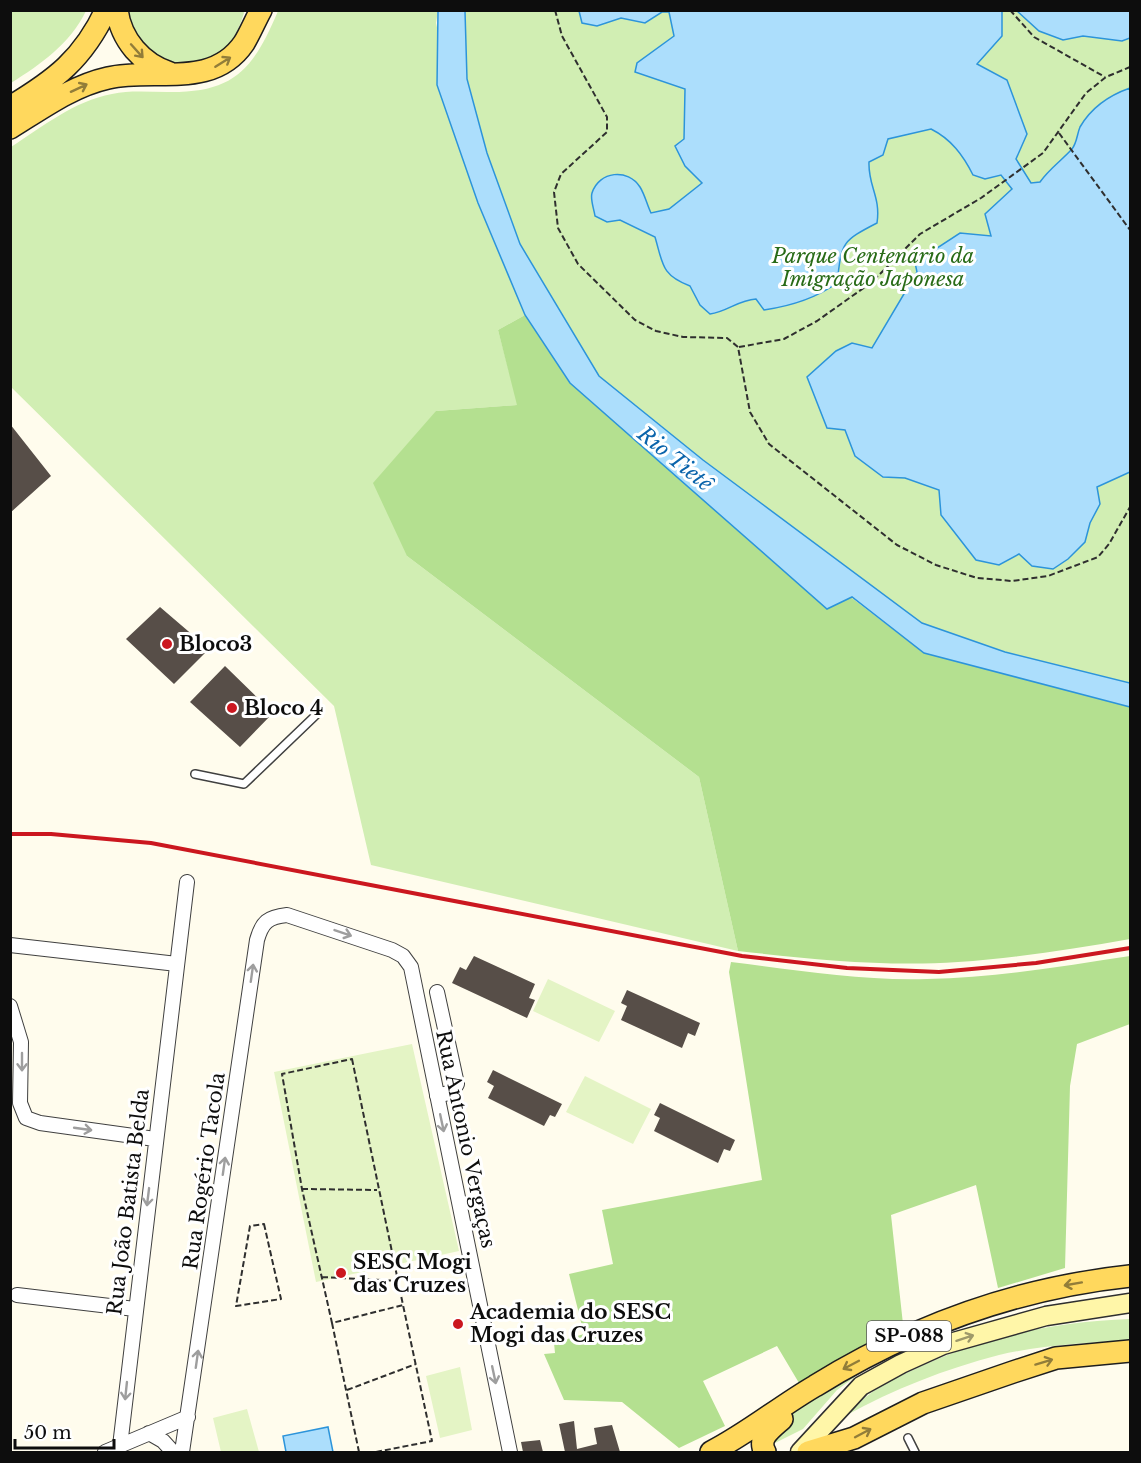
<svg xmlns="http://www.w3.org/2000/svg" width="1141" height="1463" viewBox="0 0 1141 1463" font-family="'Libre Baskerville',serif">
	<style>
		.green { fill: #d1eeb3 }
		.forest { fill: #b4e090 }
		.pitch { fill: #e4f4c5 }
		.water { fill: #acdefc; stroke: #2c94da; stroke-width: 1.5 }
		.building { fill: #574e48 }
		.lines { fill: none; stroke-linecap: round; stroke-linejoin: round }
		.service-casing { stroke: #404040; stroke-width: 10 }
		.minor-casing { stroke: #404040; stroke-width: 16 }
		.secondary-casing { stroke: #2f2f2f; stroke-width: 21 }
		.primary-casing { stroke: #1e1e1e; stroke-width: 24 }
		.path { stroke: #2f2f2f; stroke-width: 2; stroke-dasharray: 6 3; stroke-linecap: butt }
		.service { stroke: #fff; stroke-width: 7 }
		.minor { stroke: #fff; stroke-width: 14 }
		.secondary { stroke: #fff6a8; stroke-width: 18 }
		.primary { stroke: #ffd85d; stroke-width: 21 }
		.rail { stroke: #cb171f; stroke-width: 4 }
		.oneway { stroke: #927d39 }
		.oneway2 { stroke: #9e9e9e }
		.oneway3 { stroke: #9e996a }
		.poi-dot { fill: #cb171f; stroke: #fff; stroke-width: 2 }
		.labels { text-anchor: middle; dominant-baseline: central; stroke-width: 6; stroke-linejoin: round; paint-order: stroke }
		.shield { fill: #fff; stroke: #565656; stroke-width: 1.5 }
		.shield-label { font-size: 18px; font-weight: bold; fill: #0d0d0d }
		.park-label { font-size: 20px; font-style: italic; fill: #286b17; stroke: #fff }
		.poi-label { font-size: 20px; font-weight: bold; fill: #0d0d0d; stroke: #fff; text-anchor: start }
		.street-label { font-size: 20px; fill: #0d0d0d; stroke: #fff }
		.water-label { font-size: 21px; font-style: italic; fill: #0a64ab; stroke: #fff }
	</style>
	<rect width="100%" height="100%" fill="#fffced"/>
	<path class="green" d="M11 10H86V11C70 44 41 64 11 83Z
		M126 10H243L244 13C240 25 236 37 227 46 200 74 150 67 132 33 129 26 128 18 126 10Z
		M278 11H438L436 23 478 203 525 315 498 330 518 405 436 411 407 556 699 777 738 951 371 865 334 706 11 387V147C42 127 74 101 112 94 130 90 149 92 167 92 234 93 253 70 278 11Z
		M465 11H1130V683L1005 652 922 623 703 460 599 376 520 244 487 153 467 79Z
		M1130 1319V1340C1087 1343 1041 1345 999 1355 945 1369 894 1389 845 1416 855 1407 865 1396 877 1389 892 1379 909 1372 926 1364 994 1334 1056 1322 1130 1319Z
		M854 1374 855 1377 837 1390 803 1429 775 1443 771 1442C780 1413 828 1390 854 1374Z"/>
	<path class="forest" d="M525 315 570 383 924 653 1130 707V939C1073 949 1016 958 958 962 885 967 810 959 738 951L699 777 407 556 373 483 436 411 517 405 498 330Z
		M1130 956V1024L1077 1044 1070 1086 1065 1268 998 1288 976 1185 891 1215 903 1324 799 1383 777 1346 703 1381 725 1426 679 1448 622 1402 564 1400 544 1354 555 1353 554 1343 584 1334 569 1274 613 1264 602 1210 762 1180 729 972 731 962C796 970 862 981 927 979 995 978 1063 966 1130 956Z"/>
	<path class="pitch" d="M548 979 615 1011 599 1042 533 1011Z
		M412 1044 459 1251 316 1282 274 1072Z
		M585 1076 651 1109 633 1144 566 1112Z
		M460 1367 472 1430 440 1438 426 1376Z
		M247 1409 259 1452H221L213 1418Z"/>
	<path class="water" d="M438 11H465L467 79 487 153 520 244 599 376 703 460 922 623 1005 652 1130 683V707L924 653 852 597 827 609 570 383 525 315 478 203 437 85Z
		M579 11H1002V36L977 64 1007 80 1027 134 1016 159 1031 183 1040 182C1049 169 1061 161 1072 149 1077 143 1077 134 1080 127 1091 108 1110 95 1130 88V472L1097 487 1100 504 1090 523 1085 542 1068 559 1053 569 1032 566 1019 554 999 565 976 560 941 515 939 490 905 478 883 477 855 456 845 430 827 428 807 377 836 351 852 343 872 348 917 272 913 253 925 256 960 233 991 236 985 214 1012 189 1001 175 985 179 973 175C963 155 951 139 931 129L888 139 883 155 869 162C868 186 881 197 877 223 840 242 842 243 837 283 815 299 791 306 764 310L756 299C738 300 727 312 710 314L700 305 690 286C661 275 663 264 655 237L620 220 607 222 595 216C594 209 590 199 592 193 599 171 628 168 640 187 645 195 647 205 651 213L669 209 702 183 685 166 675 146 684 139 685 89 635 72 637 63 674 36 669 12H662L645 23 621 18 597 26 582 23Z
		M1017 11H1130V38L1122 41 1083 36 1063 40 1039 31Z
		M328 1427 333 1452H286L283 1436Z"/>
	<path class="building" d="M10 424 51 476 10 513Z
		M160 607 209 649 174 684 126 639Z
		M225 666 273 713 240 747 190 702Z
		M474 956 535 984 529 998 535 1000 527 1018 452 983 460 967 466 970Z
		M627 990 700 1023 695 1036 688 1033 682 1048 621 1020 627 1006 621 1003Z
		M493 1070 562 1104 555 1117 550 1115 544 1126 488 1098 494 1086 487 1082Z
		M660 1103 735 1140 730 1151 724 1149 718 1163 654 1131 660 1118 654 1115Z
		M574 1421 577 1449 597 1444 594 1428 612 1425 620 1452H577V1449V1452H565L559 1424Z
		M540 1440 543 1452H523L521 1442Z"/>
	<g class="lines">
		<defs>
			<path id="service" d="M195 774 244 784 316 715
				M908 1438 915 1452"/>
			<path id="minor" d="M10 945 177 964
				M437 992 457 1084 452 1092 437 1096
				M10 1006 21 1042 20 1103 26 1118 40 1123 155 1139
				M17 1295 135 1309
				M149 1433 163 1441 173 1452
				M120 1446 187 882
				M105 1452 188 1417
				M182 1452 257 940C262 922 268 917 287 915L392 950 403 956 411 967 510 1452"/>
			<path id="secondary" d="M800 1452 861 1386 901 1364 943 1345 1046 1316 1130 1303"/>
			<path id="primary" d="M117 10C121 40 142 64 170 73
				M10 107C55 80 83 59 106 10
				M10 128C41 109 72 86 108 78 154 67 212 90 244 43 250 33 255 21 261 10
				M711 1452C748 1433 779 1407 815 1386 912 1326 1017 1288 1130 1276
				M765 1452C757 1438 771 1429 782 1419
				M808 1452 854 1438 923 1403 1013 1372 1056 1358 1130 1351"/>
		</defs>
		<use href="#service" class="service-casing"/>
		<use href="#minor" class="minor-casing"/>
		<use href="#secondary" class="secondary-casing"/>
		<use href="#primary" class="primary-casing"/>
		<path class="path" d="M555 10 562 36 607 117V132L561 174 554 192 558 228 578 264 635 320 656 331 683 337 727 338 738 347 750 412 769 444 897 545 936 565 977 578 1012 581 1048 576 1098 557 1109 544 1130 507
			M1010 10 1034 37 1105 77
			M1059 133 1130 230
			M739 347 784 339 817 321 872 282 920 234 981 198 1043 153 1086 93 1106 77 1130 67
			M352 1059 403 1305 332 1323 302 1189 282 1074Z
			M302 1189 377 1190
			M264 1224 281 1299 236 1306 250 1226Z
			M322 1277 399 1281
			M332 1323 359 1452
			M347 1390 416 1364
			M376 1452 432 1441 403 1305"/>
		<use href="#service" class="service"/>
		<use href="#minor" class="minor"/>
		<use href="#secondary" class="secondary"/>
		<use href="#primary" class="primary"/>
		<path class="rail" d="M10 834H51L151 843 742 956 847 968 939 972 1036 963 1130 948"/>
	</g>
	<defs><path id="oneway-shaft" d="M-6 0H5M1.5-3L5.5 0L1.5 3" fill="none" stroke-width="1.6" stroke-linecap="round" stroke-linejoin="round" transform="scale(1.5)"/></defs>
	<g class="oneway">
		<use href="#oneway-shaft" transform="translate(137 51) rotate(48)"/>
		<use href="#oneway-shaft" transform="translate(223 62) rotate(-32)"/>
		<use href="#oneway-shaft" transform="translate(79 88) rotate(-25)"/>
		<use href="#oneway-shaft" transform="translate(1073 1284) rotate(170)"/>
		<use href="#oneway-shaft" transform="translate(1044 1362) rotate(-17)"/>
		<use href="#oneway-shaft" transform="translate(851 1365) rotate(152)"/>
		<use href="#oneway-shaft" transform="translate(863 1433) rotate(-28)"/>
	</g>
	<g class="oneway2">
		<use href="#oneway-shaft" transform="translate(343 933) rotate(19)"/>
		<use href="#oneway-shaft" transform="translate(252 973) rotate(-82)"/>
		<use href="#oneway-shaft" transform="translate(22 1062) rotate(90)"/>
		<use href="#oneway-shaft" transform="translate(442 1123) rotate(78)"/>
		<use href="#oneway-shaft" transform="translate(83 1129) rotate(8)"/>
		<use href="#oneway-shaft" transform="translate(224 1166) rotate(-82)"/>
		<use href="#oneway-shaft" transform="translate(148 1197) rotate(97)"/>
		<use href="#oneway-shaft" transform="translate(197 1359) rotate(-82)"/>
		<use href="#oneway-shaft" transform="translate(494 1375) rotate(78)"/>
		<use href="#oneway-shaft" transform="translate(126 1391) rotate(96)"/>
	</g>
	<use class="oneway3" href="#oneway-shaft" transform="translate(965 1338) rotate(-18)"/>
	<g class="poi-dot">
		<circle cx="167" cy="644" r="6"/>
		<circle cx="232" cy="708" r="6"/>
		<circle cx="341" cy="1273" r="6"/>
		<circle cx="458" cy="1324" r="6"/>
	</g>
	<g class="labels">
		<rect class="shield" x="867" y="1321" width="84" height="30" rx="4.5"/>
		<g class="shield-label">
			<text x="909" y="1336">SP-088</text>
		</g>
		<g class="park-label">
			<text x="873" y="256">Parque Centenário da<tspan x="873" dy="23">Imigração Japonesa</tspan></text>
		</g>
		<g class="poi-label">
			<text x="179" y="644">Bloco3</text>
			<text x="244" y="708">Bloco 4</text>
			<text x="353" y="1262">SESC Mogi<tspan x="353" dy="23">das Cruzes</tspan></text>
			<text x="470" y="1312">Academia do SESC<tspan x="470" dy="23">Mogi das Cruzes</tspan></text>
		</g>
		<g class="street-label">
			<text transform="translate(466 1139) rotate(78)">Rua Antonio Vergaças</text>
			<text transform="translate(204 1171) rotate(-82)">Rua Rogério Tacola</text>
			<text transform="translate(128 1202) rotate(-83)">Rua João Batista Belda</text>
		</g>
		<g class="water-label">
			<text transform="translate(675 459) rotate(39)">Rio Tietê</text>
		</g>
	</g>
	<rect width="1141" height="1463" fill="none" stroke="#0d0d0d" stroke-width="24"/>
	<path d="M15 1439v9h99v-9" fill="none" stroke="#0d0d0d" stroke-width="3"/>
	<text x="24" y="1439" font-size="18" fill="#0d0d0d" stroke="#ffffff" stroke-width="4.5" paint-order="stroke">50 m</text>
</svg>
